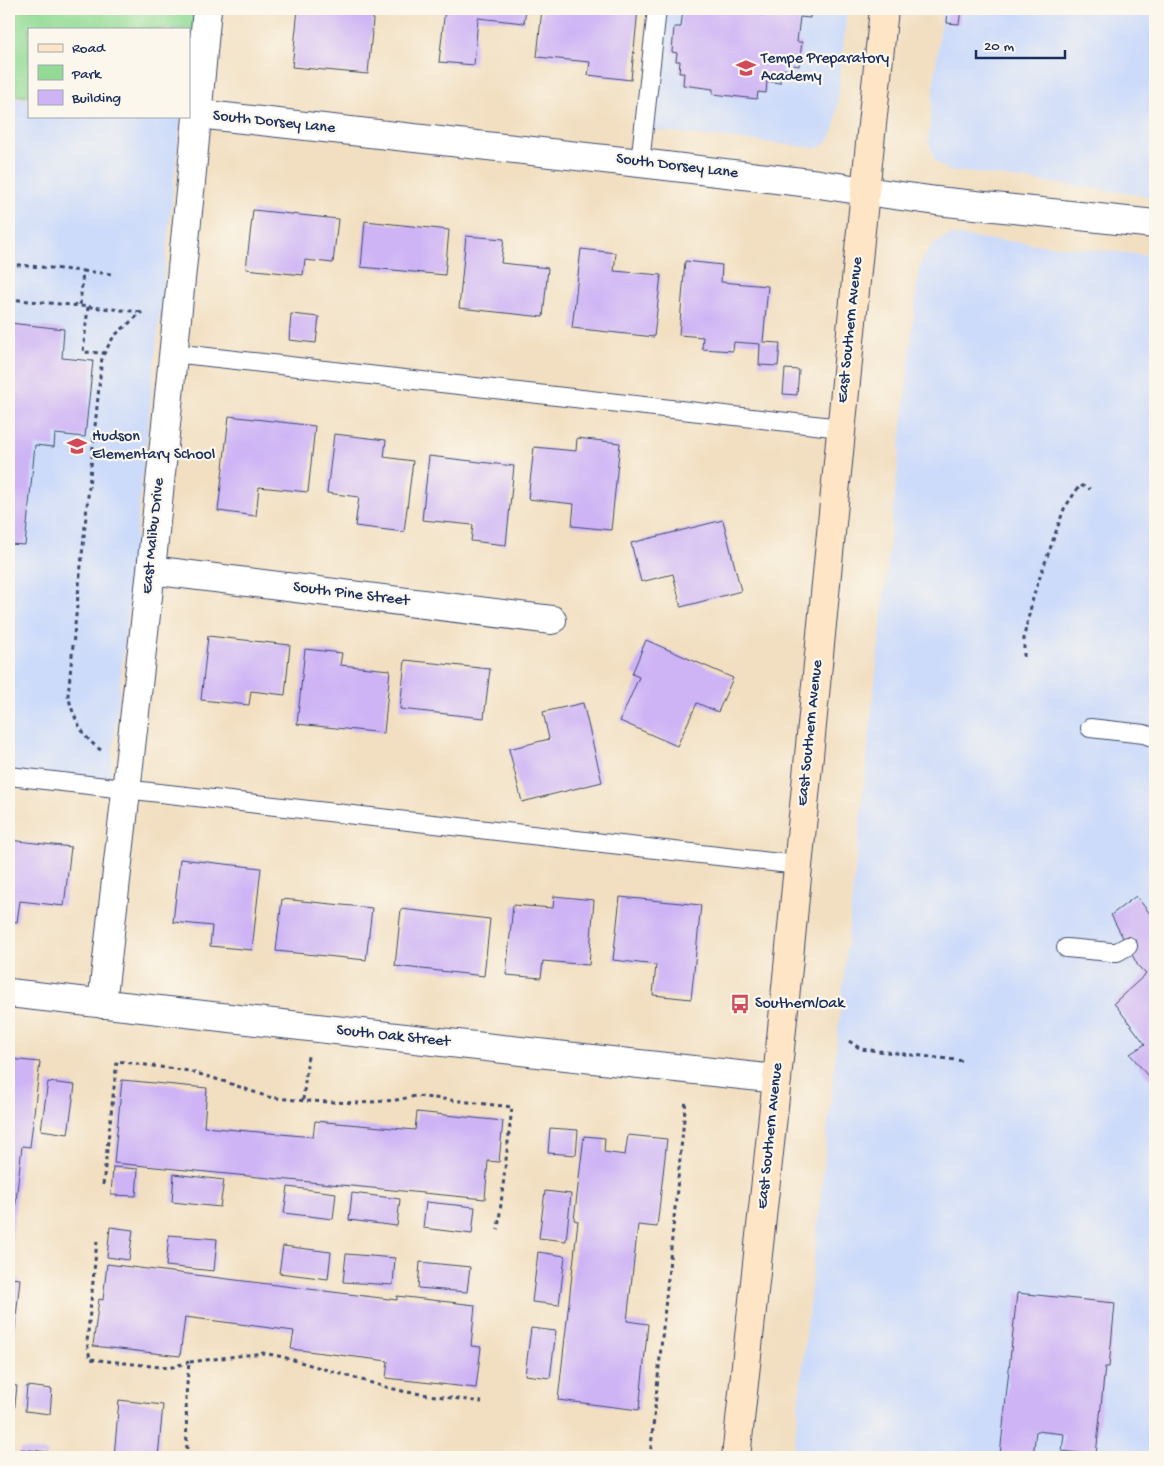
<svg xmlns="http://www.w3.org/2000/svg" width="1164" height="1466" viewBox="0 0 1164 1466" font-family="'Gochi Hand',sans-serif">
	<style>
		.built { fill: #cddbfa }
		.green { fill: #93db95; stroke: #57857a }
		.building { fill: #ceb4f5 }
		.lines { fill: none; stroke-linecap: round; stroke-linejoin: round }
		.service-casing { stroke: #3b496d; stroke-width: 20 }
		.minor-casing { stroke: #3b496d; stroke-width: 30 }
		.tertiary-casing { stroke: #3b496d; stroke-width: 30 }
		.secondary-casing { stroke: #3b496d; stroke-width: 30 }
		.path { stroke: #3b496d; stroke-width: 3; stroke-dasharray: 4 4; stroke-linecap: butt }
		.service { stroke: #fff; stroke-width: 18 }
		.minor { stroke: #fff; stroke-width: 28 }
		.tertiary { stroke: #fff; stroke-width: 28 }
		.secondary { stroke: #fee5c5; stroke-width: 28 }
		.labels { text-anchor: middle; dominant-baseline: central; stroke-width: 4.5; stroke-linejoin: round; paint-order: stroke }
		.poi-label { font-size: 16px; fill: #1b2f5e; stroke: #fbf7ec; text-anchor: start }
		.street-label { font-size: 16px; fill: #1b2f5e; stroke: #fbf7ec }
	</style>
	<rect width="100%" height="100%" fill="#fbf7ec"/>
	<filter id="ink" filterUnits="userSpaceOnUse"><feTurbulence type="fractalNoise" baseFrequency=".02" numOctaves="2"/><feDisplacementMap in="SourceGraphic" scale="10" xChannelSelector="R" yChannelSelector="G"/><feConvolveMatrix kernelMatrix="1 2 1 2 8 2 1 2 1" color-interpolation-filters="sRGB"/></filter>
	<filter id="wash" filterUnits="userSpaceOnUse"><feTurbulence type="fractalNoise" baseFrequency=".0096" numOctaves="4" result="noise"/><feDisplacementMap in="SourceGraphic" scale="20" xChannelSelector="R" yChannelSelector="G"/><feGaussianBlur stdDeviation="1.12" result="paint"/><feColorMatrix in="noise" values="0 0 0 0 0 0 0 0 0 0 0 0 0 0 0 0 0 1.4 0 .05"/><feComposite in="paint" operator="in"/></filter>
	<g filter="url(#wash)">
		<rect width="100%" height="100%" fill="#f2dfc1"/>
		<path class="built" d="M657 9H847L835 127 829 140 819 148 807 147 644 129Z
			M942 9H1155V197L969 172 949 171 935 161 928 140Z
			M9 97 29 99V116H181L109 787 9 776Z
			M949 235 1155 256V1457H793L917 284 920 265 931 246Z"/>
		<path class="green" d="M9 9H207L189 113V29H29V97L9 94Z"/>
		<g id="blocks">
			<path class="building" d="M298 9H374L368 74 292 67Z
				M445 9H526L524 23 478 18 474 65 439 62Z
				M542 9H638L631 80 588 75 590 62 537 57Z
				M683 9H754V14L764 15 765 9H811L810 18 800 17 797 42H802L799 66 794 65 793 70 781 69 780 83 767 81 766 93 758 92 757 99 713 94V89L683 85 684 73H679L680 61H676L677 53 672 52 674 27H681Z
				M948 9H961L959 24 947 23Z
				M253 210 338 219 333 263 305 260 303 275 246 269Z
				M365 221 449 230 445 275 361 267Z
				M466 236 504 239 501 263 548 268 543 317 459 308Z
				M581 249 616 253 614 271 661 275 654 337 572 328Z
				M685 261 722 265 721 282 768 286 763 342 780 343 778 366 759 365 760 344 734 342 733 351 702 349 703 337 679 335Z
				M291 314 319 317 316 343 289 340Z
				M9 323 64 329 62 358 93 361 85 437 55 434 54 447 35 445 25 545 9 544Z
				M785 369 799 370 797 395 783 394Z
				M229 416 315 426 308 492 259 487 256 516 218 511Z
				M334 434 386 440 384 457 413 461 404 532 355 526 359 497 327 493Z
				M577 438 620 443 611 530 572 526 574 504 528 499 534 447 576 451Z
				M429 456 514 466 506 545 471 541 473 525 422 520Z
				M723 520 741 591 681 607 673 574 641 582 631 543Z
				M208 636 290 645 285 695 251 691 249 705 201 700Z
				M646 640 733 678 718 712 697 703 677 746 620 721 639 677 632 674Z
				M305 649 342 653 340 665 390 670 384 733 297 724Z
				M405 660 490 669 484 718 400 709Z
				M583 703 602 782 522 802 509 749 549 739 543 712Z
				M9 840 71 847 64 906 20 901 17 922 9 921Z
				M180 859 261 868 252 950 210 946 212 926 173 922Z
				M554 896 594 900 589 965 543 961 541 978 506 975 513 905 553 908Z
				M1136 896 1155 920V1085L1130 1054 1145 1044 1114 1003 1146 974 1138 966 1111 915Z
				M620 897 701 905 691 999 653 995 656 965 613 960Z
				M282 899 372 908 366 960 276 951Z
				M401 909 490 919 484 976 395 966Z
				M9 1059 40 1062 30 1147 22 1146 10 1256H9Z
				M122 1080 207 1088 204 1127 313 1137 315 1121 415 1130 417 1112 503 1121 499 1162 488 1161 485 1199 114 1163Z
				M48 1082 75 1085 68 1134 41 1130Z
				M550 1128 578 1130 576 1155 548 1153Z
				M628 1135 667 1139 657 1227 638 1225 627 1321 648 1324 639 1410 558 1400 578 1221 574 1220 584 1136 605 1138 604 1152 625 1155Z
				M113 1167 138 1169 136 1196 111 1195Z
				M174 1174 224 1180 220 1207 172 1202Z
				M288 1187 336 1193 333 1219 284 1213Z
				M545 1191 571 1194 566 1241 539 1238Z
				M352 1193 400 1199 397 1226 349 1220Z
				M426 1202 475 1207 472 1234 423 1228Z
				M110 1227 133 1230 129 1260 107 1257Z
				M169 1235 217 1239 214 1271 166 1266Z
				M283 1246 331 1252 328 1279 279 1273Z
				M538 1252 565 1256 559 1305 532 1302Z
				M346 1254 395 1258 393 1285 343 1282Z
				M420 1262 470 1267 467 1292 418 1288Z
				M107 1264 397 1300V1296L475 1305 471 1346 481 1347 476 1388 386 1378 388 1361 291 1349 294 1331 185 1317 180 1356 93 1346 99 1299 103 1300Z
				M9 1278 20 1279 14 1336 9 1335Z
				M1017 1293 1115 1303 1109 1367H1105L1096 1455 1062 1451 1064 1434 1036 1431 1033 1457 1000 1455Z
				M531 1328 556 1331 550 1378 525 1375Z
				M9 1385 17 1386 11 1440 9 1439Z
				M27 1386 52 1389 50 1414 25 1411Z
				M119 1400 163 1405 158 1457H114Z
				M21 1449 48 1452 47 1457H20Z"/>
		</g>
	</g>
	<g filter="url(#ink)">
		<use href="#blocks" fill-opacity="0" stroke="#3b496d" stroke-width="1"/>
		<g class="lines">
			<defs>
				<path id="service" d="M640 163 657 9
					M173 353 841 428
					M1090 728 1144 734 1155 738
					M9 776 798 865
					M1066 948 1111 952H1117L1128 946"/>
				<path id="minor" d="M198 114 640 163 819 184 865 191
					M151 570 552 620
					M9 993 538 1053 777 1079
					M102 1004 151 570 191 182 207 9"/>
				<path id="tertiary" d="M865 191 937 201 1155 224"/>
				<path id="secondary" d="M736 1457 777 1079 860 240 884 9"/>
			</defs>
			<use href="#service" class="service-casing"/>
			<use href="#minor" class="minor-casing"/>
			<use href="#tertiary" class="tertiary-casing"/>
			<use href="#secondary" class="secondary-casing"/>
			<path class="path" d="M9 264 83 271 80 306
				M83 271 112 274
				M9 299 142 312
				M88 307 83 352 104 353
				M1024 657V636L1034 594 1064 509 1080 485 1090 489
				M101 750C82 738 73 716 68 695L102 357 114 336 142 312
				M849 1041 861 1049 965 1061
				M303 1100 308 1056
				M103 1185 117 1061 189 1071 226 1082 268 1097 305 1101 360 1103 396 1100 416 1096 512 1107 498 1230
				M97 1241 87 1342 90 1359 169 1368 189 1362
				M187 1457 186 1396 189 1362 263 1353 283 1357 382 1386 406 1392 482 1402
				M650 1457 686 1099"/>
			<use href="#service" class="service"/>
			<use href="#minor" class="minor"/>
			<use href="#tertiary" class="tertiary"/>
			<use href="#secondary" class="secondary"/>
		</g>
	</g>
	<defs>
		<symbol id="school-bare" viewBox="-9 -9 18 18"><path d="M0-5L7-2L0 1L-7-2ZM-4 1L0 2.5L4 1V4Q0 6-4 4Z" fill="#d1495b" stroke="#fbf7ec" stroke-width="2.5" paint-order="stroke"/></symbol>
		<symbol id="bus-bare" viewBox="-9 -9 18 18"><path d="M-5-6H5V4H4V6H2V4H-2V6H-4V4H-5ZM-3.5-4V0h7V-4ZM-3.5 1.2v1.5H-2V1.2ZM2 1.2v1.5H3.5V1.2Z" fill="#d1495b" stroke="#fbf7ec" stroke-width="2.5" paint-order="stroke"/></symbol>
	</defs>
	<g fill-rule="evenodd">
		<use href="#school-bare" x="732" y="54" width="28" height="28"/>
		<use href="#school-bare" x="63" y="432" width="28" height="28"/>
		<use href="#bus-bare" x="726" y="990" width="28" height="28"/>
	</g>
	<g class="labels">
		<g class="poi-label">
			<text x="761" y="59">Tempe Preparatory<tspan x="761" dy="18">Academy</tspan></text>
			<text x="92" y="437">Hudson<tspan x="92" dy="18">Elementary School</tspan></text>
			<text x="755" y="1004">Southern/Oak</text>
		</g>
		<g class="street-label">
			<text transform="translate(274 123) rotate(6)">South Dorsey Lane</text>
			<text transform="translate(677 167) rotate(7)">South Dorsey Lane</text>
			<text transform="translate(851 330) rotate(-84)">East Southern Avenue</text>
			<text transform="translate(154 536) rotate(-84)">East Malibu Drive</text>
			<text transform="translate(351 595) rotate(7)">South Pine Street</text>
			<text transform="translate(811 733) rotate(-84)">East Southern Avenue</text>
			<text transform="translate(393 1037) rotate(6)">South Oak Street</text>
			<text transform="translate(771 1136) rotate(-84)">East Southern Avenue</text>
		</g>
	</g>
	<rect width="1164" height="1466" fill="none" stroke="#fbf7ec" stroke-width="30"/>
	<rect x="28" y="28" width="162" height="90" fill="#fbf7ec" stroke="#a1a7b3"/>
	<rect x="38" y="44" width="25" height="8" fill="#fee5c5" stroke="#a1a7b3"/>
	<text x="72" y="52" font-size="15" fill="#1b2f5e">Road</text>
	<rect x="38" y="65" width="25" height="15" fill="#93db95" stroke="#a1a7b3"/>
	<text x="72" y="78" font-size="15" fill="#1b2f5e">Park</text>
	<rect x="38" y="90" width="25" height="15" fill="#ceb4f5" stroke="#a1a7b3"/>
	<text x="72" y="102" font-size="15" fill="#1b2f5e">Building</text>
	<path d="M976 50v8h89v-8" fill="none" stroke="#1b2f5e" stroke-width="2.5"/>
	<text x="984" y="50" font-size="15" fill="#1b2f5e" stroke="#fbf7ec" stroke-width="4" paint-order="stroke">20 m</text>
</svg>
